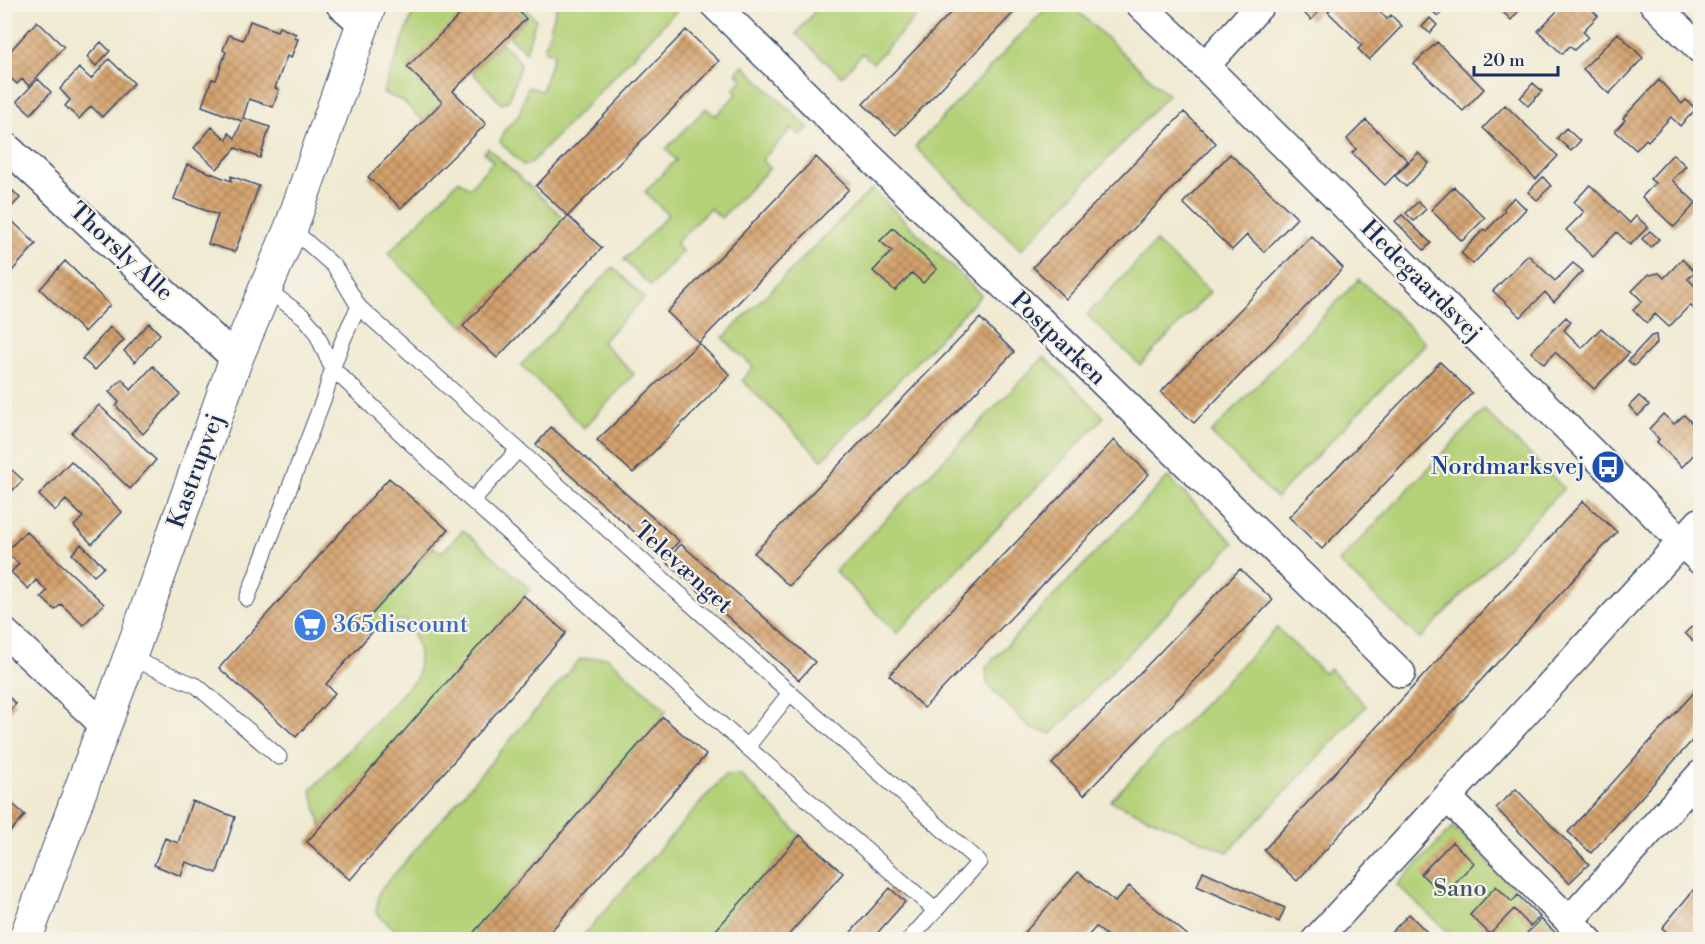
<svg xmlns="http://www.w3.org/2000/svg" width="1705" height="944" viewBox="0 0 1705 944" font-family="'Libre Bodoni',serif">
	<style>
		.garden { fill: #b4d178; stroke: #68806b; stroke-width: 1.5 }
		.building { fill: url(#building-cross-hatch) }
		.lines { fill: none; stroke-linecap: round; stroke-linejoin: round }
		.lane-casing { stroke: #3b4b6f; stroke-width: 17 }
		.street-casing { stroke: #3b4b6f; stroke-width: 31 }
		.secondary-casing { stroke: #3b4b6f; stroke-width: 35 }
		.lane { stroke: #fff; stroke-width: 15 }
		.street { stroke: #fff; stroke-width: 28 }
		.secondary { stroke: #fff; stroke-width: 33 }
		.labels { text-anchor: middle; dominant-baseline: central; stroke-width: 4.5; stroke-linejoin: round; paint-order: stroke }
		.street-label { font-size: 24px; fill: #1b2f5e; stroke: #f7f3e8 }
		.transit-label { font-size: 24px; fill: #164399; stroke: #f7f3e8; text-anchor: end }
		.shop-label { font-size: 24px; fill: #366cbe; stroke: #f7f3e8; text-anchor: start }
		.park-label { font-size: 24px; fill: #415864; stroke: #f7f3e8 }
	</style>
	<defs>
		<pattern id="building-cross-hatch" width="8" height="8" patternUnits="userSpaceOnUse" patternTransform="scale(1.5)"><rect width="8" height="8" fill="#d4a16c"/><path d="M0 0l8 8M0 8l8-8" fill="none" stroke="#ab845c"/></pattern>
	</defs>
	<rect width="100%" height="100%" fill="#f7f3e8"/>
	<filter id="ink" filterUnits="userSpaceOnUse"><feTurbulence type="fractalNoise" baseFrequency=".0167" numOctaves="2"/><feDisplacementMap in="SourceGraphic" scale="12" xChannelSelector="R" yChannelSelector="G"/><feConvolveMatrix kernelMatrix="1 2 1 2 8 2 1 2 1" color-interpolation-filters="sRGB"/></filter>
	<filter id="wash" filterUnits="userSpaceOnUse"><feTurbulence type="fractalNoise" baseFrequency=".008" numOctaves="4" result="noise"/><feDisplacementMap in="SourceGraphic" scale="24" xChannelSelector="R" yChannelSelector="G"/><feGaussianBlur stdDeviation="1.35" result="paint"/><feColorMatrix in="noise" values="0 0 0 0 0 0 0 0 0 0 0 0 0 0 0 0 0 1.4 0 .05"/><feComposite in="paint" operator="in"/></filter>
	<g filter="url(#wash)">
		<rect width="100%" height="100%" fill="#f0ead2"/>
		<path class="garden" d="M416 5H471L408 67 442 102 423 121 403 101 383 93Z
			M517 5H521L536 19 526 52 509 36 526 19 514 7Z
			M557 5H682L530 164 523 165 500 142 503 132 519 115 528 87 542 91 554 54 544 50Z
			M811 5H927L873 63 862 53 842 77 796 34 815 11Z
			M1049 5H1071L1168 95 1021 250 915 147Z
			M502 43 521 63 509 100 502 104 472 72Z
			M743 65 808 128 800 135 792 128 762 160 770 168 721 218 710 208 675 244 683 252 651 286 624 260 668 215 645 192 676 160 666 149 706 108 715 116 737 94 734 89 743 79 736 73Z
			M488 148 566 220 463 326 388 254 459 180 469 188 493 162 484 152Z
			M872 189 981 295 822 460 742 380 753 367 723 338Z
			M1156 242 1210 292 1140 365 1087 315Z
			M613 267 644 298 602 342 634 374 584 428 521 365Z
			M1359 279 1426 343 1276 498 1211 433Z
			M1044 357 1104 417 897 633 835 571Z
			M1484 410 1564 488 1420 639 1339 562Z
			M1168 477 1234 543 1052 734 1030 728 987 684 986 667Z
			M463 530 530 589 321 826 311 790 416 679C423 654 418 642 405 620L364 623 433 547 442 552Z
			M1277 628 1324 673 1330 669 1366 706 1228 852 1110 801Z
			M607 657 666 710 663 717 468 939H406L376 913 379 892 580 659Z
			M740 774 800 835 708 939 579 940 725 775Z
			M1453 827 1566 939H1456L1397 885Z"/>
		<g id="blocks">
			<path class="building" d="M471 4H512L526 19 453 91 486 124 401 208 368 177 442 102 407 67Z
				M959 4H1022L896 135 863 104Z
				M1295 4H1321L1323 7 1311 20Z
				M1335 4H1372L1387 19 1391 15 1402 26 1369 60 1358 49 1362 45 1328 12Z
				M1495 4H1525L1511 20Z
				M1552 4H1586L1598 16 1583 31 1588 37 1574 50 1569 46 1562 54 1538 31 1558 10Z
				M1436 5H1449L1438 16 1431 10Z
				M1430 18 1437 25 1430 33 1422 27Z
				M37 21 64 47 29 86 22 79 17 84 4 72 9 66 4 62V58Z
				M250 21 277 31 279 27 296 34 294 38 298 39 291 58 287 56 275 88 279 90 273 107 249 99 243 118 270 127 260 158 236 148 217 169 194 148 212 127 227 140 229 133 235 138 242 121 202 106 212 79 216 80 226 52 223 50 229 35 243 40Z
				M686 30 719 61 568 216 536 186Z
				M1618 33 1643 58 1609 94 1583 69Z
				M101 42 110 51 96 66 87 57Z
				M1437 42 1484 89 1463 111 1414 64Z
				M109 59 134 83 102 117 91 106 79 119 65 106 70 100 60 89 79 68 91 79Z
				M38 79 51 92 31 114 17 101Z
				M1659 80 1682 104 1686 100 1696 109 1680 126 1671 117 1648 141 1646 139 1636 150 1615 131 1625 120 1623 118Z
				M1533 83 1542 91 1528 106 1520 98Z
				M1505 105 1558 156 1536 179 1483 128Z
				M1184 112 1216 143 1066 299 1033 267Z
				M1366 120 1408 161 1385 185 1352 153 1356 149 1347 139Z
				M1566 128 1580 141 1571 151 1557 138Z
				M1418 153 1429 163 1406 187 1395 176Z
				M1230 154 1297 218 1264 252 1247 235 1232 250 1183 203Z
				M1673 154 1686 166 1672 180 1696 203 1674 227 1642 197 1655 183 1650 179Z
				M816 157 849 189 699 343 667 312Z
				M187 164 231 181V176L259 186 235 252 208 244 218 215 174 199Z
				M1543 177 1551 186 1537 200 1528 192Z
				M1590 185 1630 223 1636 216 1648 227 1630 245 1617 232 1593 257 1566 230 1584 212 1574 202Z
				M8 186 20 198 4 215V190Z
				M1454 187 1485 218 1462 241 1431 210Z
				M1514 197 1526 209 1473 264 1461 253 1484 229 1486 231 1505 211 1503 209Z
				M1418 202 1426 209 1414 221 1406 213Z
				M1402 215 1431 243 1424 250 1395 221Z
				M7 216 36 244 4 280V218Z
				M568 216 602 248 497 358 463 326Z
				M893 228 937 269 923 283 912 273 895 291 873 271 892 251 880 241Z
				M1650 231 1659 239 1651 247 1642 239Z
				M1311 236 1343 268 1194 423 1161 392Z
				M1528 255 1555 281 1573 263 1583 271 1554 302 1545 292 1521 317 1493 291Z
				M1682 259 1695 272 1688 279 1700 291V315L1690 305 1669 327 1655 314 1647 323 1633 310 1642 301 1632 291 1649 274 1650 275 1659 273 1664 278Z
				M65 261 110 305 84 332 40 289Z
				M1566 317 1571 322 1564 330 1582 348 1601 328 1629 353 1594 389 1555 352 1544 364 1531 352Z
				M980 318 1014 352 789 586 754 553Z
				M149 323 160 334 135 362 124 351Z
				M110 327 124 340 95 370 82 359Z
				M1656 335 1657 343 1634 366 1628 361 1651 336Z
				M699 343 730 375 633 473 597 440Z
				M1440 362 1472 393 1322 549 1289 517Z
				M153 366 180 394 143 434 116 406 119 402 109 392 122 379 131 390Z
				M1639 396 1649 405 1638 416 1629 406Z
				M99 405 156 460 130 489 72 433Z
				M1663 414 1674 424 1684 415 1700 431V448L1682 467 1657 442 1659 439 1649 429Z
				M551 427 679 541 664 558 536 445Z
				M1114 440 1149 474 924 708 889 675Z
				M71 461 122 512 92 544 74 526 83 517 66 500 55 511 39 495Z
				M4 463 23 480 4 499Z
				M389 478 448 530 364 623 373 631 326 684 335 693 296 737 219 668Z
				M1583 501 1617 532 1297 881 1264 850Z
				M26 531 104 604 83 625 61 604 55 610 41 597 47 591 36 580 28 589 11 572 19 564 6 552Z
				M81 544 104 567 94 576 72 554Z
				M681 544 815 662 799 680 666 562Z
				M1240 569 1273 600 1084 795 1052 764Z
				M523 595 566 633 350 880 307 842Z
				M1700 619V648L1685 633Z
				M1700 686V732L1591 853 1568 832Z
				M4 692 16 704 4 717Z
				M663 717 706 755 544 939H468Z
				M1516 789 1589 864 1569 883 1496 808Z
				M4 796 25 815 10 832 6 829 4 831Z
				M192 801 235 817 217 873 186 862 181 876 154 865 165 838 178 843Z
				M800 835 843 873 785 939H708Z
				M1452 842 1474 863 1443 895 1421 874Z
				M1203 871 1285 908 1279 922 1197 886Z
				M1078 872 1115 902 1129 886 1192 939H1111L1096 927 1085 939H1019Z
				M1700 882V928L1691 939H1675L1662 928Z
				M1496 886 1512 902 1518 895 1540 917 1530 926 1514 909 1490 934 1470 915Z
				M890 888 905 902 872 939H845Z
				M1409 914 1434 939H1385Z
				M1541 919 1562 939H1525L1523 937Z"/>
		</g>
	</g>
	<g filter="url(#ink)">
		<use href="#blocks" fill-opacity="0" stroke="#3b4b6f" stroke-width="1.5"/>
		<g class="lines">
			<defs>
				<path id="lane" d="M291 228 335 267 359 307 979 862 909 940
					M265 288 304 317 315 330 332 368 472 501 740 741 935 910
					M472 501 518 450
					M247 599 325 395C333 364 343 335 359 307
					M130 658 197 686 279 757
					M747 747 790 693"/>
				<path id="street" d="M340 4 363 24
					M714 4 831 120 1052 332 1401 673
					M1140 4 1205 66 1700 560
					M1654 4 1700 49
					M1205 66 1261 4
					M4 145 236 359
					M4 632 104 725
					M1447 797 1588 940
					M1569 921 1700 775
					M1316 940 1700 522"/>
				<path id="secondary" d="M25 940 132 651 236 359 291 228 370 4"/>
			</defs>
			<use href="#lane" class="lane-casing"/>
			<use href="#street" class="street-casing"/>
			<use href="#secondary" class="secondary-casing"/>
			<use href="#lane" class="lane"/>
			<use href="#street" class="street"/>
			<use href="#secondary" class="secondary"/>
		</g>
	</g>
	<defs>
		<symbol id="bus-disc" viewBox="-11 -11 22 22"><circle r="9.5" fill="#1a4fb4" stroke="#f7f3e8"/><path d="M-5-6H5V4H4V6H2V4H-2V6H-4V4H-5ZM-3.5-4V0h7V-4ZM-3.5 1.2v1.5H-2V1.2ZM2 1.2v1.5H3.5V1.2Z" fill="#fff"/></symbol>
		<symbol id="supermarket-disc" viewBox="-11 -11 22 22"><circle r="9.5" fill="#3f7fe0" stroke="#f7f3e8"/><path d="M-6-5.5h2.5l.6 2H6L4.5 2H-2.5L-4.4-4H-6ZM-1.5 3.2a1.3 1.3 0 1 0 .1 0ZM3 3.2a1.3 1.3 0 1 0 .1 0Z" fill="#fff"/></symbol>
	</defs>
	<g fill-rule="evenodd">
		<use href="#bus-disc" x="1589" y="448" width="38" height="38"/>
		<use href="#supermarket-disc" x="291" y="606" width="38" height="38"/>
	</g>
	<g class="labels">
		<g class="street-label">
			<text transform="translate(121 252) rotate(43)">Thorsly Alle</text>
			<text transform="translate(1421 281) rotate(45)">Hedegaardsvej</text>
			<text transform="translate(1058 339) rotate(44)">Postparken</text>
			<text transform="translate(196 471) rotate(-70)">Kastrupvej</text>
			<text transform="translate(683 568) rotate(42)">Televænget</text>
		</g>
		<g class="transit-label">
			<text x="1585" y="467">Nordmarksvej</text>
		</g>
		<g class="shop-label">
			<text x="333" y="625">365discount</text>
		</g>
		<g class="park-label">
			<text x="1460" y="889">Sano</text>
		</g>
	</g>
	<rect width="1705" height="944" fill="none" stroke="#f7f3e8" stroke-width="24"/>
	<path d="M1474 66v9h84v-9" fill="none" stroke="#1b2f5e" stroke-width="3"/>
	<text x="1483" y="66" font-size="18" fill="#1b2f5e" stroke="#f7f3e8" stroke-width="4.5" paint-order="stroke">20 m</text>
</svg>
